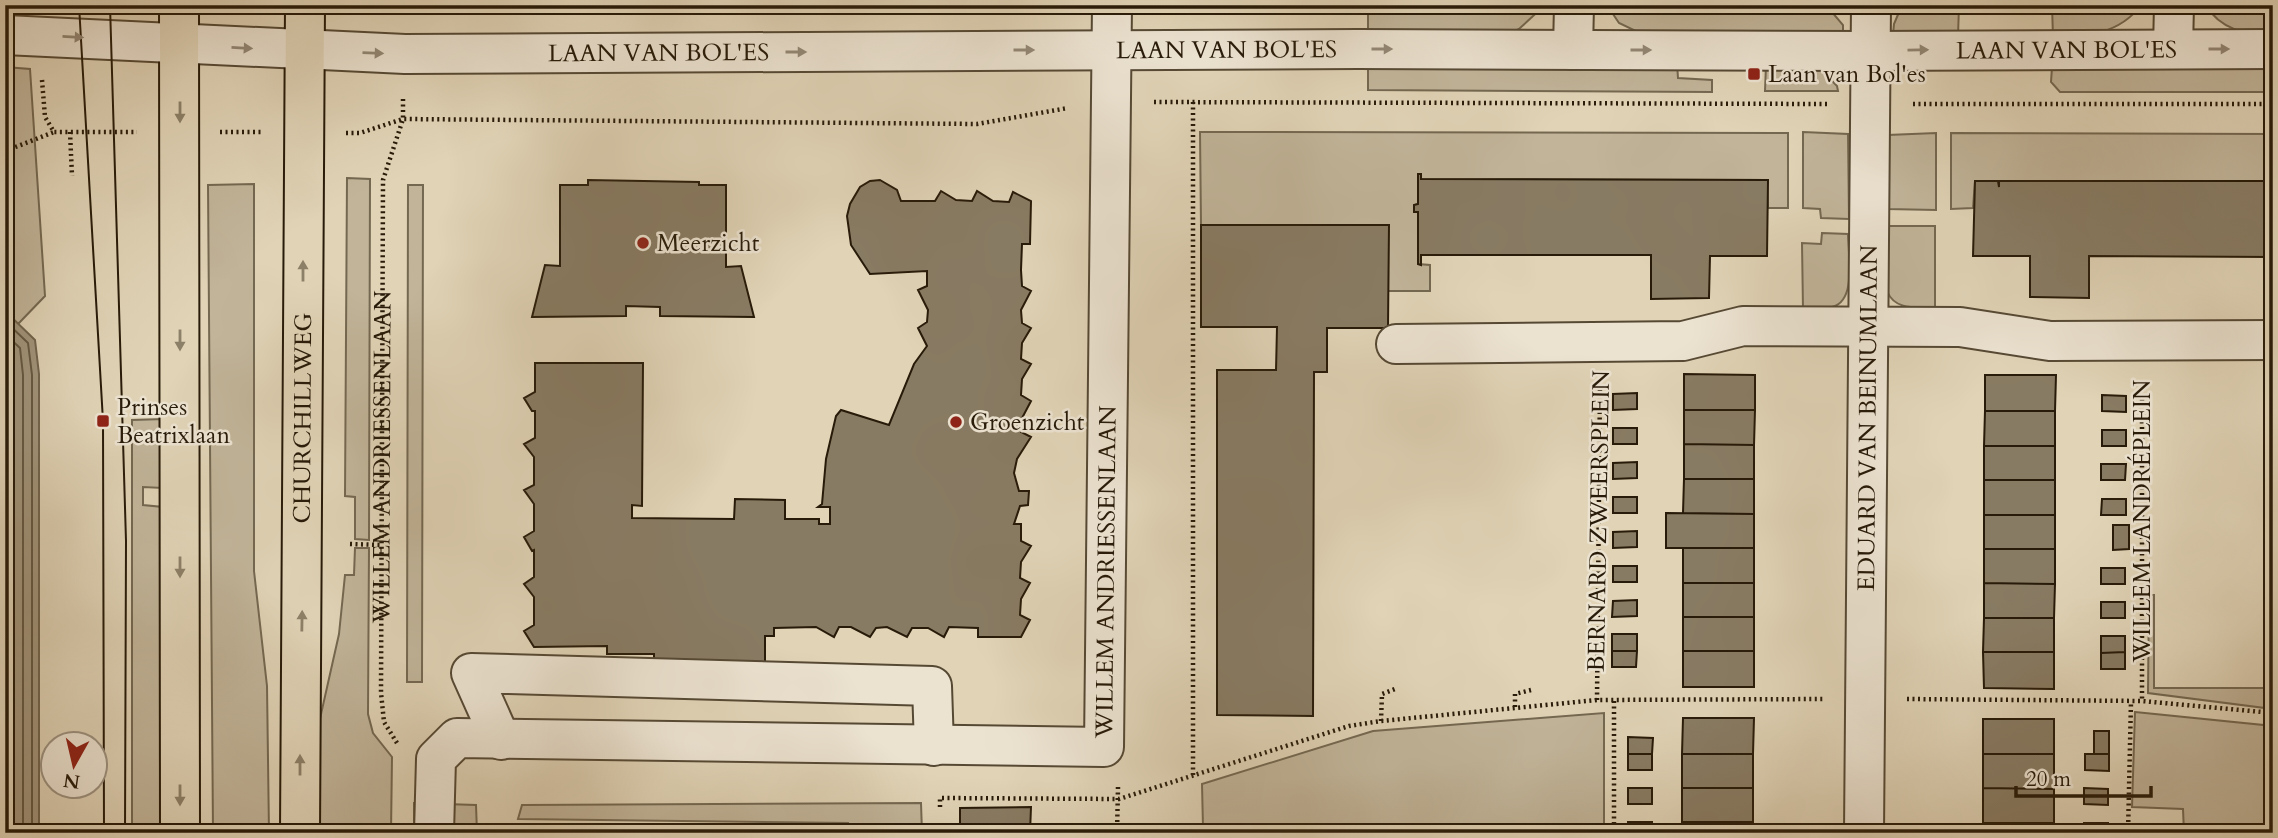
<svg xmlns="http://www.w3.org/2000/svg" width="2278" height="838" viewBox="0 0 2278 838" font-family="Cardo,serif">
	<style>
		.green { fill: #c1b499; stroke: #746851; stroke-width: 2 }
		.water { fill: #a1947b; stroke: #71644d; stroke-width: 2 }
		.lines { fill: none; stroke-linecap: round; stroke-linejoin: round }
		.shore { stroke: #645842; stroke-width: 2 }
		.building { fill: #887b63; stroke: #281b09; stroke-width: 2 }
		.minor-casing { stroke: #564934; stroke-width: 42 }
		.major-casing { stroke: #281b09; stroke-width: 42 }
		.path { stroke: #281b09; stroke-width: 4.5; stroke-dasharray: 2 3.5; stroke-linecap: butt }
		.minor { stroke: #ebe2d0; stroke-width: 38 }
		.major { stroke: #e0d3b6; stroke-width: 38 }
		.tram { stroke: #281b09; stroke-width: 2 }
		.oneway { fill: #938876 }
		.oneway2 { fill: #8d8068 }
		.poi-dot { fill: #8f2418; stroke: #ebe2d0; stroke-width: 2.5 }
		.labels { text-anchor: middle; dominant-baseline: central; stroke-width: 5; stroke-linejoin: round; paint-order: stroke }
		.street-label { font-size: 24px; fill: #281b09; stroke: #ebe2d0 }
		.poi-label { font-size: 24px; fill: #281b09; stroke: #ebe2d0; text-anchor: start }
	</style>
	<rect width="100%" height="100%" fill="#e0d3b6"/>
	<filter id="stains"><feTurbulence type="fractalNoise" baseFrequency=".00286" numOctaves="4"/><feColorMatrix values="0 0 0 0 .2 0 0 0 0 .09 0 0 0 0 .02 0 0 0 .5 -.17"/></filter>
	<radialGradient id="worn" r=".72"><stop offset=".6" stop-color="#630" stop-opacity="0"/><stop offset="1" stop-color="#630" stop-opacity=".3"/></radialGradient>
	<path class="green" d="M1368 5H1545L1519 29 1499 38 1368 36Z
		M1607 5H1826L1843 25V36L1644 35 1619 23Z
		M1902 5H1959L1958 37 1893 35 1894 24Z
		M2052 5H2141C2119 35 2086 36 2053 37Z
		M2206 5H2273V35C2247 35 2220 30 2206 5Z
		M2273 62V92H2060L2051 82 2052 67Z
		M1368 63H1677L1678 78 1712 80V92L1368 90Z
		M1816 64 1837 86 1838 91H1765L1766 65Z
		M5 67 30 69 45 296 18 324 5 311Z
		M1200 132 1788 133V208H1768L1767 180 1421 179 1419 174 1418 204 1414 205V212H1418V264L1430 265V291H1388V225H1201Z
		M1803 132 1848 134 1849 219 1821 218 1820 209 1803 208Z
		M1936 133V210L1887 209 1888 135Z
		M1951 133 2273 134V181H2000L1999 187 1998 181H1975L1973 208 1951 209Z
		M347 178 370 179 369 540 355 539V497L345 496Z
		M254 184V571L267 686 269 833H213L208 185Z
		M408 185H423L422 682H407Z
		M1888 226H1935V307C1916 307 1895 311 1887 291Z
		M1822 233 1848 234C1848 255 1857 301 1832 307 1823 310 1812 308 1803 309L1802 243 1821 244Z
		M164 419 163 488 143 487V505L163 507 162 833H132V420Z
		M355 548H369L368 714 373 733 392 757 391 833H317L319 723 339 634 345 575H354Z
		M2149 595H2154V688H2273V709L2148 693Z
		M2135 712 2273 726V825H2231V833H2184L2183 809 2132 807Z
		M1604 713V833H1500V825L1203 827 1202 784 1373 731Z
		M414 803 476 805 477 833H414Z
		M921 803 922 833H849L848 823 518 819 522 805Z"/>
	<path class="water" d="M5 311 35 340 39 374V833H5Z"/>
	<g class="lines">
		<path class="shore" d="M5 321 28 343 32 375V833
			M5 334 20 348 23 375V833
			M5 348 10 353 13 376V833"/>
	</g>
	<path class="building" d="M1418 174H1421V179L1768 180 1767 256H1710L1709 298 1651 299V255H1421V265L1418 264V212H1414V205L1418 204Z
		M588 180 699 182V185H726V267L741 266 754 317 660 316V307L626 306V316L532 317 545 265 560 266V185H588Z
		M880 180 897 190 901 201H935L941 191 956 200 972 201 977 191 993 201 1009 202 1013 192 1031 201 1030 244H1022L1021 270 1022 286 1031 291 1021 310 1022 323 1031 328 1022 343 1021 359 1031 364 1022 379 1021 395 1031 401 1021 420V432L1031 437 1017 459 1014 473 1019 491H1029L1028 505 1020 506 1014 524H1021V541L1031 546 1021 562 1020 578 1030 583 1021 599 1020 615 1030 620 1021 637H978V628L949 627 944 637 928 628H912L907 637 887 627 876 628 870 637 851 627H839L834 637 816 627 774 628V636H765V663H654V654H607V646L534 647 524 631 534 625V597L524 584 534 577V550L532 551 524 537 534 531V504L524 490 534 485V457L524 444 535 438V411H532L524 398 535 392V363H643L642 506 632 505V518L734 519 735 499 785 500V519H819V524H830V507H818L822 504 826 459 836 416 841 410 889 425 914 364 927 346 918 328 927 322 928 310 918 290 927 286V271L870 274 851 245 847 216 850 204 860 187 870 181Z
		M1975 181H1998L1999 187V181H2273V257L2089 256V298L2030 297V256H1973Z
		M1201 225H1389L1388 328H1327V372H1314L1313 716 1217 715V370H1276L1277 327H1201Z
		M1684 374 1755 375V410H1684Z
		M1985 375H2056L2055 411H1985Z
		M1637 393V409L1613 410V394Z
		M2102 395 2126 396V412L2102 411Z
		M1684 410H1755L1754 445 1684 444Z
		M1985 411H2055V446H1984Z
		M1613 428H1637V444H1613Z
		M2102 430H2126V446H2102Z
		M1684 444 1754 445V479H1684Z
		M1984 446H2055V480H1984Z
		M1637 462V478L1613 479V463Z
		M2101 464H2126L2125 480H2101Z
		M1684 479H1754V514L1683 513Z
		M1984 480H2055V515H1984Z
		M1613 497H1637V513H1613Z
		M2102 499H2126V515H2101Z
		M1666 513 1754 514V548H1666Z
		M1984 515H2055V549H1984Z
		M2113 525H2129V549L2113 550Z
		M1637 531V547L1613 548V532Z
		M1683 548H1754V583H1683Z
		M1984 549H2055V584L1984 583Z
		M1613 566H1637V582H1613Z
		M2101 568H2125V584H2101Z
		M1683 583H1754V617H1683Z
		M1984 583 2055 584 2054 618H1984Z
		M1637 600V616L1612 617 1613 601Z
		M2101 602H2125V618H2101Z
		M1683 617H1754V651H1683Z
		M1984 618H2054V652H1983Z
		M1612 634H1637V651H1612Z
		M2101 636H2125V652L2101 653Z
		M1612 651H1637L1636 667H1612Z
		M1683 651H1754V687H1683Z
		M1983 652H2054V689L1984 688Z
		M2125 652V669H2101V653Z
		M1683 718H1754L1753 754H1682Z
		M1983 719H2054V754H1983Z
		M2094 731H2109V754H2094Z
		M1628 737 1653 738 1652 754H1628Z
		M1628 754H1652V770H1628Z
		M1682 754H1753V788H1682Z
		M1983 754H2054V789L1983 788Z
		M2085 754H2109V771L2085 770Z
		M1628 788H1652V804H1628Z
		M1682 788H1753V822H1682Z
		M1983 788 2054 789V823H1983Z
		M2084 788 2108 789V805L2084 804Z
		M1031 807 1030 833H960V808Z
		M1628 822H1652V833H1628Z
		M1682 822H1753V833H1682Z
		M1983 823H2054V833H1983Z
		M2084 823H2108V833H2084Z
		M522 827 842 831 845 828V833H497V830Z
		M2236 831H2273V833H2236Z"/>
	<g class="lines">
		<defs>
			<g id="minor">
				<path id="s2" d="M5 35 405 54 1358 49 1869 51 2273 49"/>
				<path d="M2173 49 2174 5"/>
				<path d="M1573 50 1574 5"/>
				<path d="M1396 344 1683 341 1743 326 1960 327 2050 341 2273 340"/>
				<path d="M501 740 471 673 932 686 934 746"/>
				<path id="s3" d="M434 833 436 759 457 738 1104 747 1112 5"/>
				<path id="s4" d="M1864 833 1871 5"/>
			</g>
			<g id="major">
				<path d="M179 5 180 833"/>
				<path id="s5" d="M300 833 305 5"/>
			</g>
		</defs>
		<use href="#minor" class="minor-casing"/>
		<use href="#major" class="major-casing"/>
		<g class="path">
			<path d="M42 80 45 117 54 132H137"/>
			<path d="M1154 102 1827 104"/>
			<path d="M1913 104H2273"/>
			<path d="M70 132 72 176"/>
			<path d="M220 132H263"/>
			<path d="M346 133H360L403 119 977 124 1068 108"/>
			<path d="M5 151 54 132"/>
			<path d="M2142 383V701"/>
			<path d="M350 544 382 545"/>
			<path d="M1907 699 2142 701 2273 713"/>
			<path d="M1597 700 1600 385"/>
			<path d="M1614 701V833"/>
			<path d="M1515 707V694L1531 690"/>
			<path d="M1381 721 1382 694 1395 689"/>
			<path id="s1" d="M397 743 384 722 381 693 383 180 403 119V97"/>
			<path d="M1193 775V102"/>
			<path d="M940 807V798L1119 799 1349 726 1381 721 1597 700 1824 699"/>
			<path d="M1117 833 1118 787"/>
			<path d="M2128 833 2131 701"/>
		</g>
		<use href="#minor" class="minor"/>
		<use href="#major" class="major"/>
		<path class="tram" d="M79 5 103 421 104 833
			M110 5 126 541 125 833"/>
	</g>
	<defs><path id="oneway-solid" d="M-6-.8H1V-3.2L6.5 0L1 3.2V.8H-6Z" transform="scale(1.75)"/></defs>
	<g class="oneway">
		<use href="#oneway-solid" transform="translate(73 37) rotate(3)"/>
		<use href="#oneway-solid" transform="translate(242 48) rotate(3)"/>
		<use href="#oneway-solid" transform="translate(1382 49)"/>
		<use href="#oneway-solid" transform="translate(2219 49)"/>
		<use href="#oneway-solid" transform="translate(1024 50)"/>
		<use href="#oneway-solid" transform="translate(1641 50)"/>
		<use href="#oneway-solid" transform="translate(1918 50) rotate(-1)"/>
		<use href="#oneway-solid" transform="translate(796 52)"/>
		<use href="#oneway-solid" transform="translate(373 53) rotate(2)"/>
	</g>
	<g class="oneway2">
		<use href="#oneway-solid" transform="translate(180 112) rotate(90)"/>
		<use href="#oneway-solid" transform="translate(303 271) rotate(-90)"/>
		<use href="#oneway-solid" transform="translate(180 340) rotate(90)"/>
		<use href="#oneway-solid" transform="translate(180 567) rotate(90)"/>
		<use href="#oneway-solid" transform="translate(302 621) rotate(-89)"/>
		<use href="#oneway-solid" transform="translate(300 765) rotate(-90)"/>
		<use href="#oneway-solid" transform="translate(180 795) rotate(90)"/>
	</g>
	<g class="poi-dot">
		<rect x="1747" y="67" width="14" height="14" rx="3.5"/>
		<circle cx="643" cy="243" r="7"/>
		<rect x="96" y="414" width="14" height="14" rx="3.5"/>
		<circle cx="956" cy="422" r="7"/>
	</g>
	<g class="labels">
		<g class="street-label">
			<text stroke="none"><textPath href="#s2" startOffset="1222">LAAN VAN BOL'ES</textPath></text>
			<text stroke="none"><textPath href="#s2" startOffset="2062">LAAN VAN BOL'ES</textPath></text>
			<text stroke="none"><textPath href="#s2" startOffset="654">LAAN VAN BOL'ES</textPath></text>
			<text stroke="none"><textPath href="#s5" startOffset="415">CHURCHILLWEG</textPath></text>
			<text stroke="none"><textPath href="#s4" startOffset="415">EDUARD VAN BEINUMLAAN</textPath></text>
			<text stroke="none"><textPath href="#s1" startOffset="290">WILLEM ANDRIESSENLAAN</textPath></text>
			<text transform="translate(1599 521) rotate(-89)">BERNARD ZWEERSPLEIN</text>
			<text transform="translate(2142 521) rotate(-90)">WILLEM LANDRÉPLEIN</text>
			<text stroke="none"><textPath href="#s3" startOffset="926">WILLEM ANDRIESSENLAAN</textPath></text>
		</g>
		<g class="poi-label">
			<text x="1768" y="74">Laan van Bol'es</text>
			<text x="657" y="243">Meerzicht</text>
			<text x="117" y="407">Prinses<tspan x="117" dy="28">Beatrixlaan</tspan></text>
			<text x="970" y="422">Groenzicht</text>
		</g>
	</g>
	<rect width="2278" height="838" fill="none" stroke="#e0d3b6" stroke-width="28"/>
	<rect x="7" y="7" width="2264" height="824" fill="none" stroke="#281b09" stroke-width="3.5"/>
	<rect x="14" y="14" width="2250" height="810" fill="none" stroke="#281b09" stroke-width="2"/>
	<g transform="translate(74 765) rotate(188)"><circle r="33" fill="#ebe2d0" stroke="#9d9280" stroke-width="2"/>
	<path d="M0-5L12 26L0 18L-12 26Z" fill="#8f2418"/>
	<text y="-10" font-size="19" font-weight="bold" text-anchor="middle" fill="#281b09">N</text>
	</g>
	<path d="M2016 786v10h135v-10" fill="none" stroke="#281b09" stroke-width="3.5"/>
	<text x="2026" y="786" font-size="21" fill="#281b09" stroke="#ebe2d0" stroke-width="5" paint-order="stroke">20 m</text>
	<rect width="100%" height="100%" filter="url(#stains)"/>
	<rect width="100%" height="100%" fill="url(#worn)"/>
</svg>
